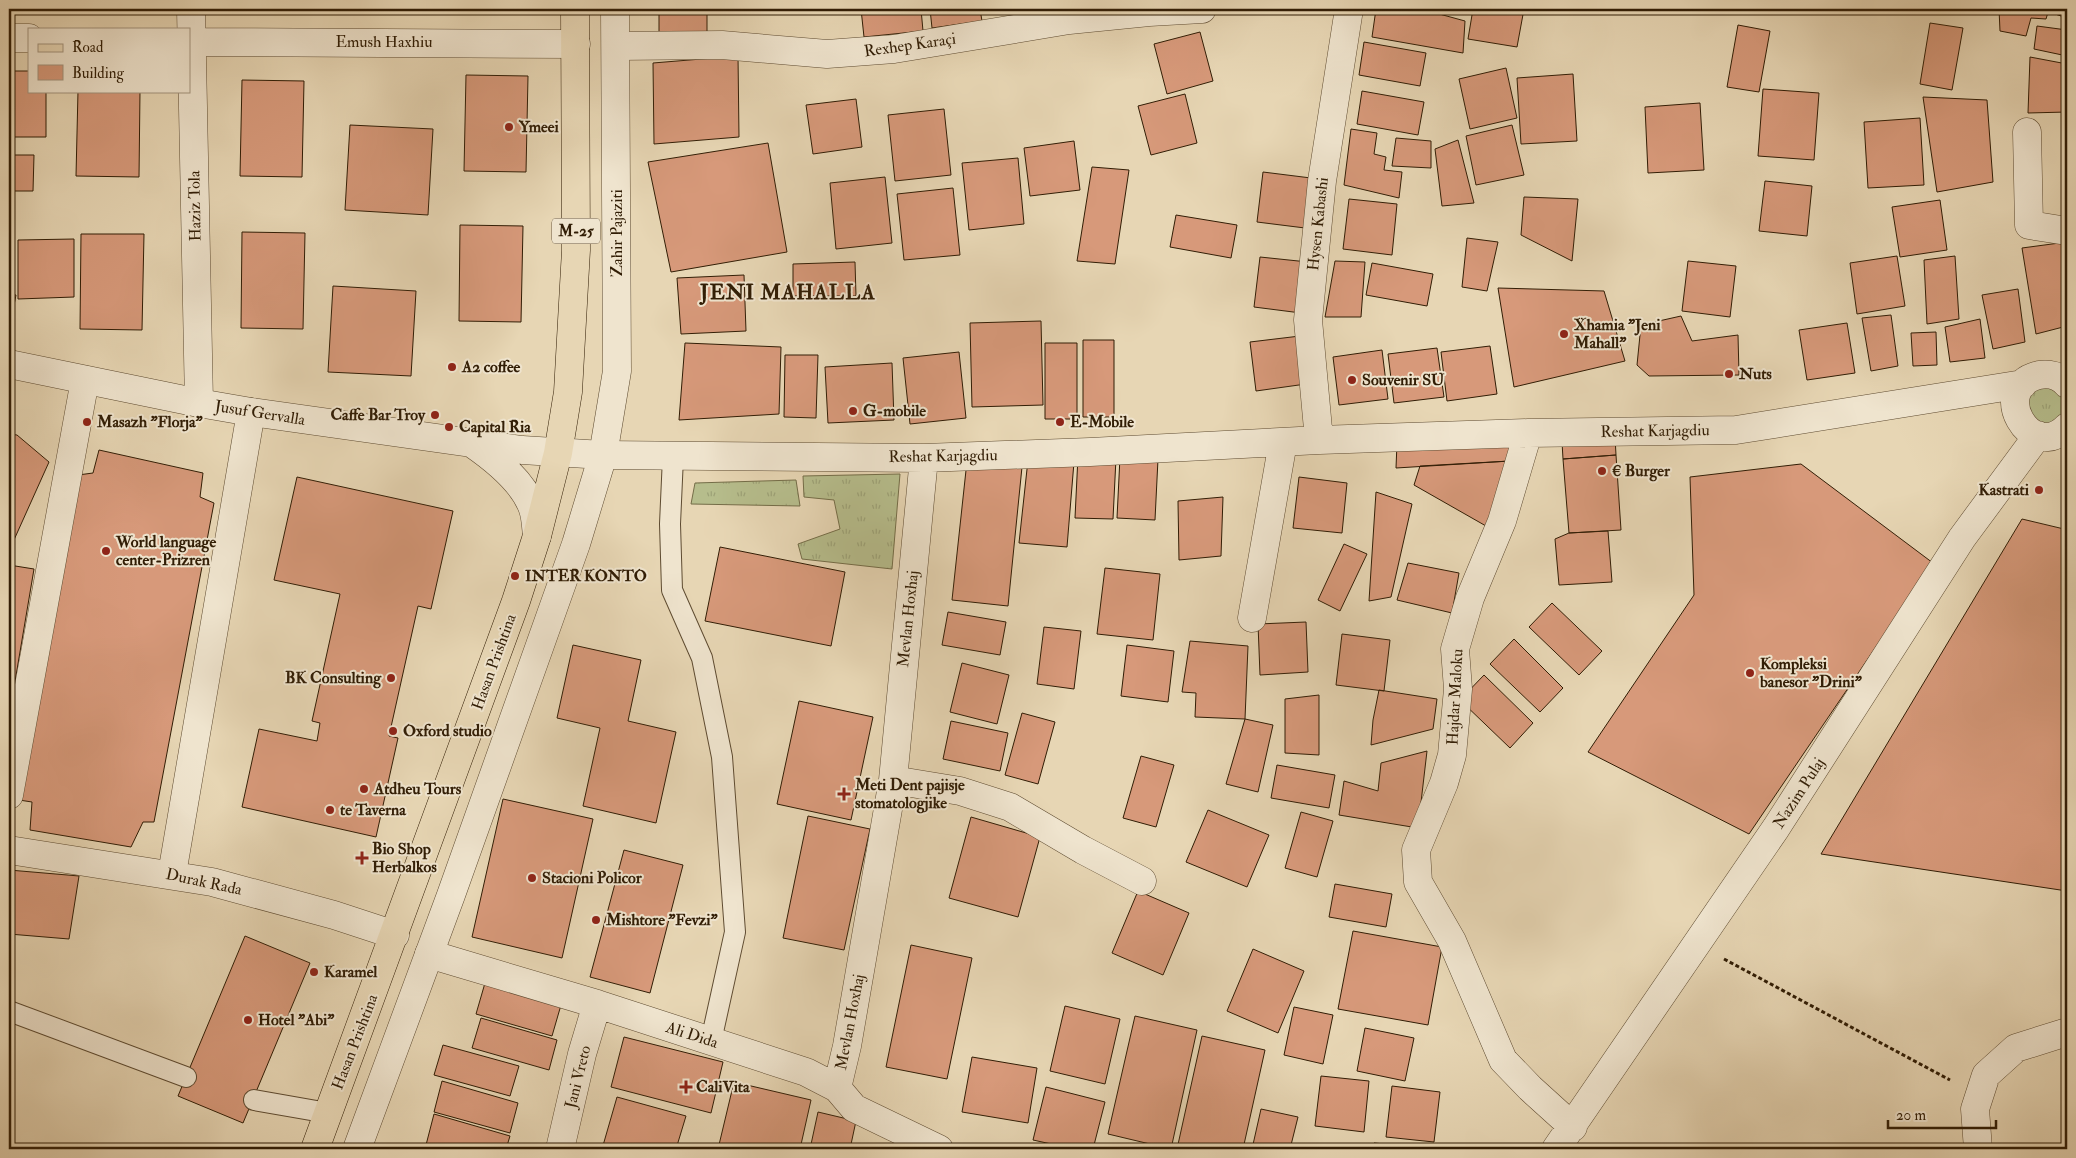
<svg xmlns="http://www.w3.org/2000/svg" width="2076" height="1158" viewBox="0 0 2076 1158" font-family="'IM FELL Double Pica',serif">
	<style>
		.grass { fill: url(#grass-tufts); stroke: #746d48 }
		.building { fill: #d7997a; stroke: #311d05 }
		.lines { fill: none; stroke-linecap: round; stroke-linejoin: round }
		.service-casing { stroke: #5e4b31; stroke-width: 22 }
		.minor-casing { stroke: #5e4b31; stroke-width: 29 }
		.tertiary-casing { stroke: #5e4b31; stroke-width: 29 }
		.primary-casing { stroke: #311d05; stroke-width: 29 }
		.path { stroke: #311d05; stroke-width: 3; stroke-dasharray: 4 2.5; stroke-linecap: butt }
		.service { stroke: #efe4ce; stroke-width: 20 }
		.minor { stroke: #efe4ce; stroke-width: 28 }
		.tertiary { stroke: #efe4ce; stroke-width: 28 }
		.primary { stroke: #e7d6b4; stroke-width: 28 }
		.poi-dot { fill: #8f2418; stroke: #efe4ce; stroke-width: 2 }
		.labels { text-anchor: middle; dominant-baseline: central; stroke-width: 4; stroke-linejoin: round; paint-order: stroke }
		.shield { fill: #efe4ce; stroke: #6a5941; stroke-width: 1 }
		.shield-label { font-size: 15px; font-weight: bold; fill: #311d05 }
		.street-label { font-size: 16px; fill: #311d05; stroke: #efe4ce }
		.poi-label { font-size: 16px; font-weight: bold; fill: #311d05; stroke: #efe4ce; text-anchor: start }
		.district-label { font-size: 21px; font-weight: bold; letter-spacing: 1px; fill: #311d05; stroke: #efe4ce }
	</style>
	<defs>
		<pattern id="grass-tufts" width="24" height="20" patternUnits="userSpaceOnUse" patternTransform="scale(1.25)"><rect width="24" height="20" fill="#b6bd8c"/><path d="M3 7l-1-3M5 7V3M7 7l1-3M15 17l-1-3M17 17v-4M19 17l1-3" fill="none" stroke="#9da277"/></pattern>
	</defs>
	<rect width="100%" height="100%" fill="#e7d6b4"/>
	<filter id="stains"><feTurbulence type="fractalNoise" baseFrequency=".004" numOctaves="4"/><feColorMatrix values="0 0 0 0 .2 0 0 0 0 .09 0 0 0 0 .02 0 0 0 .5 -.17"/></filter>
	<radialGradient id="worn" r=".72"><stop offset=".6" stop-color="#630" stop-opacity="0"/><stop offset="1" stop-color="#630" stop-opacity=".3"/></radialGradient>
	<path class="grass" d="M2044 381 2067 396C2067 421 2065 418 2043 428L2022 400Z
		M900 474 892 569 802 559 798 544 840 529 834 500 804 497 803 476Z
		M796 480 800 506 691 504 695 483Z"/>
	<path class="building" d="M84 9H146V11Z
		M459 9H529V10L460 13Z
		M659 9H707V38L659 39Z
		M861 9H921L923 31 864 37Z
		M930 9H980L982 21 932 28Z
		M1376 9H1421L1465 21 1463 53 1372 37Z
		M1473 9H1524L1517 47 1468 39Z
		M1999 9H2049L2046 19 2031 18 2026 36 2000 31Z
		M2057 9H2067V18L2055 14Z
		M1930 23 1963 28 1952 90 1920 84Z
		M1738 25 1770 31 1759 92 1727 87Z
		M2037 26 2067 30V56L2034 49Z
		M1200 32 1213 81 1167 94 1154 44Z
		M1364 42 1426 53 1420 86 1359 75Z
		M738 56 739 137 654 144 653 63Z
		M2030 57 2067 64V112L2028 113Z
		M1506 68 1517 118 1470 129 1459 79Z
		M9 71H29V91H46V137H9Z
		M1573 74 1577 141 1521 144 1517 78Z
		M466 75 528 76 526 172 464 171Z
		M242 80 304 81 302 177 240 176Z
		M1763 89 1819 93 1814 160 1758 156Z
		M78 91H140L139 177 76 176Z
		M1362 91 1424 102 1418 135 1357 124Z
		M1185 94 1197 143 1151 155 1138 106Z
		M1923 97 1987 100 1993 182 1937 192Z
		M856 99 862 147 813 154 806 105Z
		M1700 103 1704 170 1648 173 1645 107Z
		M944 109 951 175 895 181 888 115Z
		M1920 118 1924 185 1868 188 1864 122Z
		M350 125 433 129 428 215 345 210Z
		M1512 125 1524 175 1476 185 1466 136Z
		M1351 129 1377 133 1374 154 1386 157 1384 170 1402 172 1399 198 1344 185Z
		M1396 138 1431 141V168L1392 166Z
		M1458 140 1474 203 1442 206 1435 149Z
		M1074 141 1080 190 1030 196 1024 148Z
		M768 143 787 252 671 272 648 162Z
		M9 155H34L33 191H9Z
		M1018 158 1024 224 969 230 962 163Z
		M1092 167 1129 170 1115 264 1077 261Z
		M1263 172 1311 178 1305 228 1257 222Z
		M885 177 892 243 836 249 830 183Z
		M1765 181 1812 186 1807 236 1759 231Z
		M953 188 960 255 904 260 897 194Z
		M1524 197 1578 199 1572 261 1521 235Z
		M1349 199 1397 204 1392 255 1343 249Z
		M1940 200 1947 250 1900 257 1892 207Z
		M1176 215 1237 225 1231 258 1170 247Z
		M460 225 523 226 521 322 459 321Z
		M242 232 305 233 303 329 241 328Z
		M81 234H144L142 330 80 329Z
		M1467 238 1498 242 1487 291 1462 287Z
		M74 239V297L18 299V240Z
		M2067 242V326L2036 334 2022 248Z
		M1897 256 1905 306 1857 314 1850 263Z
		M1955 256 1959 319 1927 324 1924 260Z
		M1260 257 1308 262 1301 313 1254 307Z
		M1335 261 1365 262 1361 317H1325Z
		M1688 261 1736 266 1730 317 1682 311Z
		M855 262 856 296H793V264Z
		M1372 263 1433 274 1427 306 1366 295Z
		M744 275 746 331 681 334 677 278Z
		M333 286 416 291 411 376 328 372Z
		M1498 288 1604 291 1625 361 1514 387Z
		M2018 289 2025 342 1993 349 1982 295Z
		M9 294 16 295 9 331Z
		M1891 315 1898 366 1871 371 1862 318Z
		M1681 316 1692 341 1738 335 1739 375 1649 376 1637 365 1641 325Z
		M1980 319 1985 358 1950 362 1945 327Z
		M1041 321 1043 405 972 407 970 323Z
		M1847 323 1855 373 1807 380 1799 330Z
		M1936 332 1937 365 1913 366 1911 333Z
		M1300 336 1306 384 1256 391 1250 342Z
		M1083 340H1114V417H1083Z
		M685 343 781 347 779 414 679 420Z
		M1045 343H1077V419H1045Z
		M1490 346 1497 394 1447 401 1441 352Z
		M1437 348 1444 397 1394 403 1388 354Z
		M1382 350 1388 399 1339 405 1333 357Z
		M959 352 966 418 910 424 903 358Z
		M785 355H818L816 418 784 417Z
		M892 363 894 420 828 423 825 367Z
		M9 434 17 435 49 462 9 551Z
		M1615 437 1616 455 1563 459 1562 442Z
		M1509 440 1510 461 1396 468 1397 443Z
		M99 450 203 473 200 497 214 503 154 822H143L131 847 30 830 32 802 19 800 78 475 93 473Z
		M1616 455 1621 530 1569 533 1563 459Z
		M1078 456 1116 458 1113 519 1075 518Z
		M1120 457 1158 459 1155 520 1117 518Z
		M1028 460 1074 462 1067 547 1019 543Z
		M967 461 1022 467 1008 606 952 600Z
		M1510 461 1486 526 1414 485 1420 466Z
		M1801 464 1933 563 1749 834 1588 752 1694 595 1690 477Z
		M297 477 453 511 431 609 418 606 389 736 398 738 376 837 242 807 259 729 317 741 320 723 312 721 340 594 274 580Z
		M1299 477 1347 483 1342 533 1293 528Z
		M1376 492 1412 504 1391 597 1369 601Z
		M1223 497 1221 556 1179 560 1178 501Z
		M2022 519 2064 529 2067 651V891L1821 854Z
		M1608 531 1612 582 1559 585 1555 539 1569 533Z
		M1344 544 1367 554 1340 611 1318 600Z
		M720 547 845 572 831 646 705 621Z
		M1408 563 1459 573 1452 613 1397 600Z
		M9 565 34 569 9 717Z
		M1105 568 1160 574 1153 640 1097 634Z
		M1552 603 1602 651 1579 675 1529 627Z
		M948 612 1006 622 1000 655 942 645Z
		M1306 622 1308 672 1260 675 1258 624Z
		M1044 627 1081 631 1074 689 1037 684Z
		M1342 634 1390 640 1384 691 1336 685Z
		M1514 639 1563 688 1540 712 1490 664Z
		M1190 641 1248 646 1245 719 1195 717 1196 693 1182 692Z
		M573 645 641 660 628 721 676 732 656 823 583 806 600 728 557 718Z
		M1127 645 1174 651 1168 702 1121 696Z
		M962 663 1009 675 997 724 950 712Z
		M1484 675 1533 723 1510 748 1460 700Z
		M1379 690 1437 699 1433 729 1371 745 1373 720Z
		M1319 695V755L1285 753V699Z
		M799 701 873 717 851 820 777 804Z
		M1022 713 1055 722 1038 784 1005 775Z
		M1245 719 1273 725 1258 792 1226 784Z
		M951 721 1008 733 1000 771 943 759Z
		M1427 751 1418 828 1339 815 1344 781 1378 791 1381 763Z
		M1141 756 1174 765 1156 827 1123 818Z
		M1277 765 1335 775 1329 808 1271 798Z
		M503 799 593 819 562 958 472 937Z
		M1208 810 1269 835 1247 887 1186 862Z
		M1301 812 1333 821 1317 877 1285 868Z
		M808 816 870 829 844 950 783 938Z
		M971 817 1040 837 1018 917 949 898Z
		M624 850 683 865 650 993 590 977Z
		M9 870 79 876 69 939 9 934Z
		M1335 884 1392 894 1386 927 1329 917Z
		M1138 891 1189 913 1163 975 1112 953Z
		M1353 931 1442 947 1428 1025 1338 1009Z
		M245 936 310 963 243 1123 178 1096Z
		M911 945 972 958 947 1079 886 1067Z
		M1253 949 1304 971 1278 1033 1227 1011Z
		M485 983 561 1005 552 1036 476 1014Z
		M1065 1006 1120 1019 1105 1084 1050 1071Z
		M1294 1007 1333 1015 1323 1064 1284 1055Z
		M1135 1016 1197 1030 1171 1149 1108 1134Z
		M481 1018 557 1040 549 1070 472 1048Z
		M1365 1028 1414 1038 1405 1081 1357 1071Z
		M1202 1036 1265 1050 1243 1149H1177Z
		M624 1037 723 1062 711 1113 611 1087Z
		M443 1045 519 1066 510 1096 434 1075Z
		M972 1057 1037 1068 1028 1123 962 1112Z
		M1321 1076 1369 1081 1364 1132 1315 1126Z
		M442 1081 518 1103 510 1133 434 1112Z
		M734 1082 811 1100 800 1149H718Z
		M1392 1086 1440 1092 1434 1142 1386 1137Z
		M1046 1087 1105 1102 1093 1149H1074L1033 1140Z
		M617 1097 686 1116 676 1149H602Z
		M1261 1109 1298 1117 1290 1149H1252Z
		M818 1112 856 1121 850 1149H810Z
		M434 1114 510 1136 506 1149H442L426 1145Z
		M1374 1143 1439 1149H1373Z"/>
	<g class="lines">
		<defs>
			<path id="service" d="M673 457 670 524 672 590 702 658 722 757 735 932 711 1041
				M9 1011 186 1077
				M254 1100 328 1113"/>
			<path id="minor" d="M191 9 199 403
				M9 38H29
				M189 42 576 44
				M616 46 722 45 827 54 894 49 1069 20 1149 12 1202 9
				M2027 132 2029 225 2067 231
				M2067 384C2060 376 2049 373 2039 375 1987 388 2031 464 2067 427
				M1528 433 1502 521 1470 598 1455 649 1458 689 1452 755 1444 783 1416 850 1418 882 1452 941 1503 1060 1530 1088 1573 1127
				M1319 440 1308 320 1322 181 1349 9
				M603 455 924 458 1090 452 1319 440 1528 433 1736 430 2023 384
				M1252 618 1283 442
				M893 780 960 791 1010 807 1083 850 1142 881
				M9 795 85 380
				M9 850 212 882 334 915 395 935
				M172 874 251 412
				M429 954 597 1004 806 1072 837 1088 854 1108 939 1149
				M837 1088 847 1046 893 780 924 458
				M560 1149 582 1054 597 1004
				M1556 1149 1776 828 1962 538 2038 435
				M1978 1149 1975 1109 1986 1075 2016 1048 2067 1032"/>
			<path id="tertiary" d="M9 364 199 403 251 412 522 450 603 455
				M473 444C496 460 524 482 533 509 536 518 536 528 537 536
				M357 1149 451 895 576 544 603 455 617 371 615 9"/>
			<path id="primary" d="M315 1149 516 601 537 536 558 453 568 392 576 250 575 9"/>
		</defs>
		<use href="#service" class="service-casing"/>
		<use href="#minor" class="minor-casing"/>
		<use href="#tertiary" class="tertiary-casing"/>
		<use href="#primary" class="primary-casing"/>
		<path class="path" d="M1724 959 1950 1080"/>
		<use href="#service" class="service"/>
		<use href="#minor" class="minor"/>
		<use href="#tertiary" class="tertiary"/>
		<use href="#primary" class="primary"/>
	</g>
	<g class="poi-dot">
		<circle cx="509" cy="127" r="5"/>
		<circle cx="1564" cy="334" r="5"/>
		<circle cx="452" cy="367" r="5"/>
		<circle cx="1729" cy="374" r="5"/>
		<circle cx="1352" cy="380" r="5"/>
		<circle cx="853" cy="411" r="5"/>
		<circle cx="435" cy="415" r="5"/>
		<circle cx="87" cy="422" r="5"/>
		<circle cx="1060" cy="422" r="5"/>
		<circle cx="449" cy="427" r="5"/>
		<circle cx="1602" cy="471" r="5"/>
		<circle cx="2039" cy="490" r="5"/>
		<circle cx="106" cy="551" r="5"/>
		<circle cx="515" cy="576" r="5"/>
		<circle cx="1750" cy="673" r="5"/>
		<circle cx="391" cy="678" r="5"/>
		<circle cx="393" cy="731" r="5"/>
		<circle cx="364" cy="789" r="5"/>
		<path d="M841.5 786.5h5v5h5v5h-5v5h-5v-5h-5v-5h5z"/>
		<circle cx="330" cy="810" r="5"/>
		<path d="M359.5 850.5h5v5h5v5h-5v5h-5v-5h-5v-5h5z"/>
		<circle cx="532" cy="878" r="5"/>
		<circle cx="596" cy="920" r="5"/>
		<circle cx="314" cy="972" r="5"/>
		<circle cx="248" cy="1020" r="5"/>
		<path d="M683.5 1079.5h5v5h5v5h-5v5h-5v-5h-5v-5h5z"/>
	</g>
	<g class="labels">
		<rect class="shield" x="552" y="218.5" width="48" height="25" rx="4"/>
		<g class="shield-label">
			<text x="576" y="231">M-25</text>
		</g>
		<g class="street-label">
			<text x="384" y="42">Emush Haxhiu</text>
			<text transform="translate(910 45) rotate(-8)">Rexhep Karaçi</text>
			<text transform="translate(195 206) rotate(-91)">Haziz Tola</text>
			<text transform="translate(1318 224) rotate(-84)">Hysen Kabashi</text>
			<text transform="translate(617 233) rotate(-90)">Zahir Pajaziti</text>
			<text transform="translate(260 413) rotate(9)">Jusuf Gervalla</text>
			<text transform="translate(1655 431) rotate(-1)">Reshat Karjagdiu</text>
			<text transform="translate(943 456) rotate(-1)">Reshat Karjagdiu</text>
			<text transform="translate(908 619) rotate(-84)">Mevlan Hoxhaj</text>
			<text transform="translate(494 662) rotate(-70)">Hasan Prishtina</text>
			<text transform="translate(1455 697) rotate(-87)">Hajdar Maloku</text>
			<text transform="translate(1799 793) rotate(-57)">Nazim Pulaj</text>
			<text transform="translate(204 882) rotate(12)">Durak Rada</text>
			<text transform="translate(850 1022) rotate(-79)">Mevlan Hoxhaj</text>
			<text transform="translate(692 1035) rotate(18)">Ali Dida</text>
			<text transform="translate(355 1042) rotate(-69)">Hasan Prishtina</text>
			<text transform="translate(578 1077) rotate(-76)">Jani Vreto</text>
		</g>
		<g class="poi-label">
			<text x="519" y="127">Ymeei</text>
			<text x="1574" y="325">Xhamia "Jeni<tspan x="1574" dy="18">Mahall"</tspan></text>
			<text x="462" y="367">A2 coffee</text>
			<text x="1739" y="374">Nuts</text>
			<text x="1362" y="380">Souvenir SU</text>
			<text x="863" y="411">G-mobile</text>
			<text x="425" y="415" text-anchor="end">Caffe Bar Troy</text>
			<text x="97" y="422">Masazh "Florja"</text>
			<text x="1070" y="422">E-Mobile</text>
			<text x="459" y="427">Capital Ria</text>
			<text x="1612" y="471">€ Burger</text>
			<text x="2029" y="490" text-anchor="end">Kastrati</text>
			<text x="116" y="542">World language<tspan x="116" dy="18">center-Prizren</tspan></text>
			<text x="525" y="576">INTER KONTO</text>
			<text x="1760" y="664">Kompleksi<tspan x="1760" dy="18">banesor "Drini"</tspan></text>
			<text x="381" y="678" text-anchor="end">BK Consulting</text>
			<text x="403" y="731">Oxford studio</text>
			<text x="855" y="785">Meti Dent pajisje<tspan x="855" dy="18">stomatologjike</tspan></text>
			<text x="374" y="789">Atdheu Tours</text>
			<text x="340" y="810">te Taverna</text>
			<text x="372" y="849">Bio Shop<tspan x="372" dy="18">Herbalkos</tspan></text>
			<text x="542" y="878">Stacioni Policor</text>
			<text x="606" y="920">Mishtore "Fevzi"</text>
			<text x="324" y="972">Karamel</text>
			<text x="258" y="1020">Hotel "Abi"</text>
			<text x="696" y="1087">CaliVita</text>
		</g>
		<g class="district-label">
			<text x="788" y="292">JENI MAHALLA</text>
		</g>
	</g>
	<rect width="2076" height="1158" fill="none" stroke="#e7d6b4" stroke-width="30"/>
	<rect x="10" y="10" width="2056" height="1138" fill="none" stroke="#311d05" stroke-width="2.5"/>
	<rect x="15" y="15" width="2046" height="1128" fill="none" stroke="#311d05"/>
	<rect x="28" y="28" width="162" height="65" fill="#efe4ce" stroke="#a3947e"/>
	<rect x="38" y="44" width="25" height="8" fill="#e7d6b4" stroke="#a3947e"/>
	<text x="72" y="52" font-size="15" fill="#311d05">Road</text>
	<rect x="38" y="65" width="25" height="15" fill="#d7997a" stroke="#a3947e"/>
	<text x="72" y="78" font-size="15" fill="#311d05">Building</text>
	<path d="M1888 1120v8h108v-8" fill="none" stroke="#311d05" stroke-width="2.5"/>
	<text x="1896" y="1120" font-size="15" fill="#311d05" stroke="#efe4ce" stroke-width="4" paint-order="stroke">20 m</text>
	<rect width="100%" height="100%" filter="url(#stains)"/>
	<rect width="100%" height="100%" fill="url(#worn)"/>
</svg>
